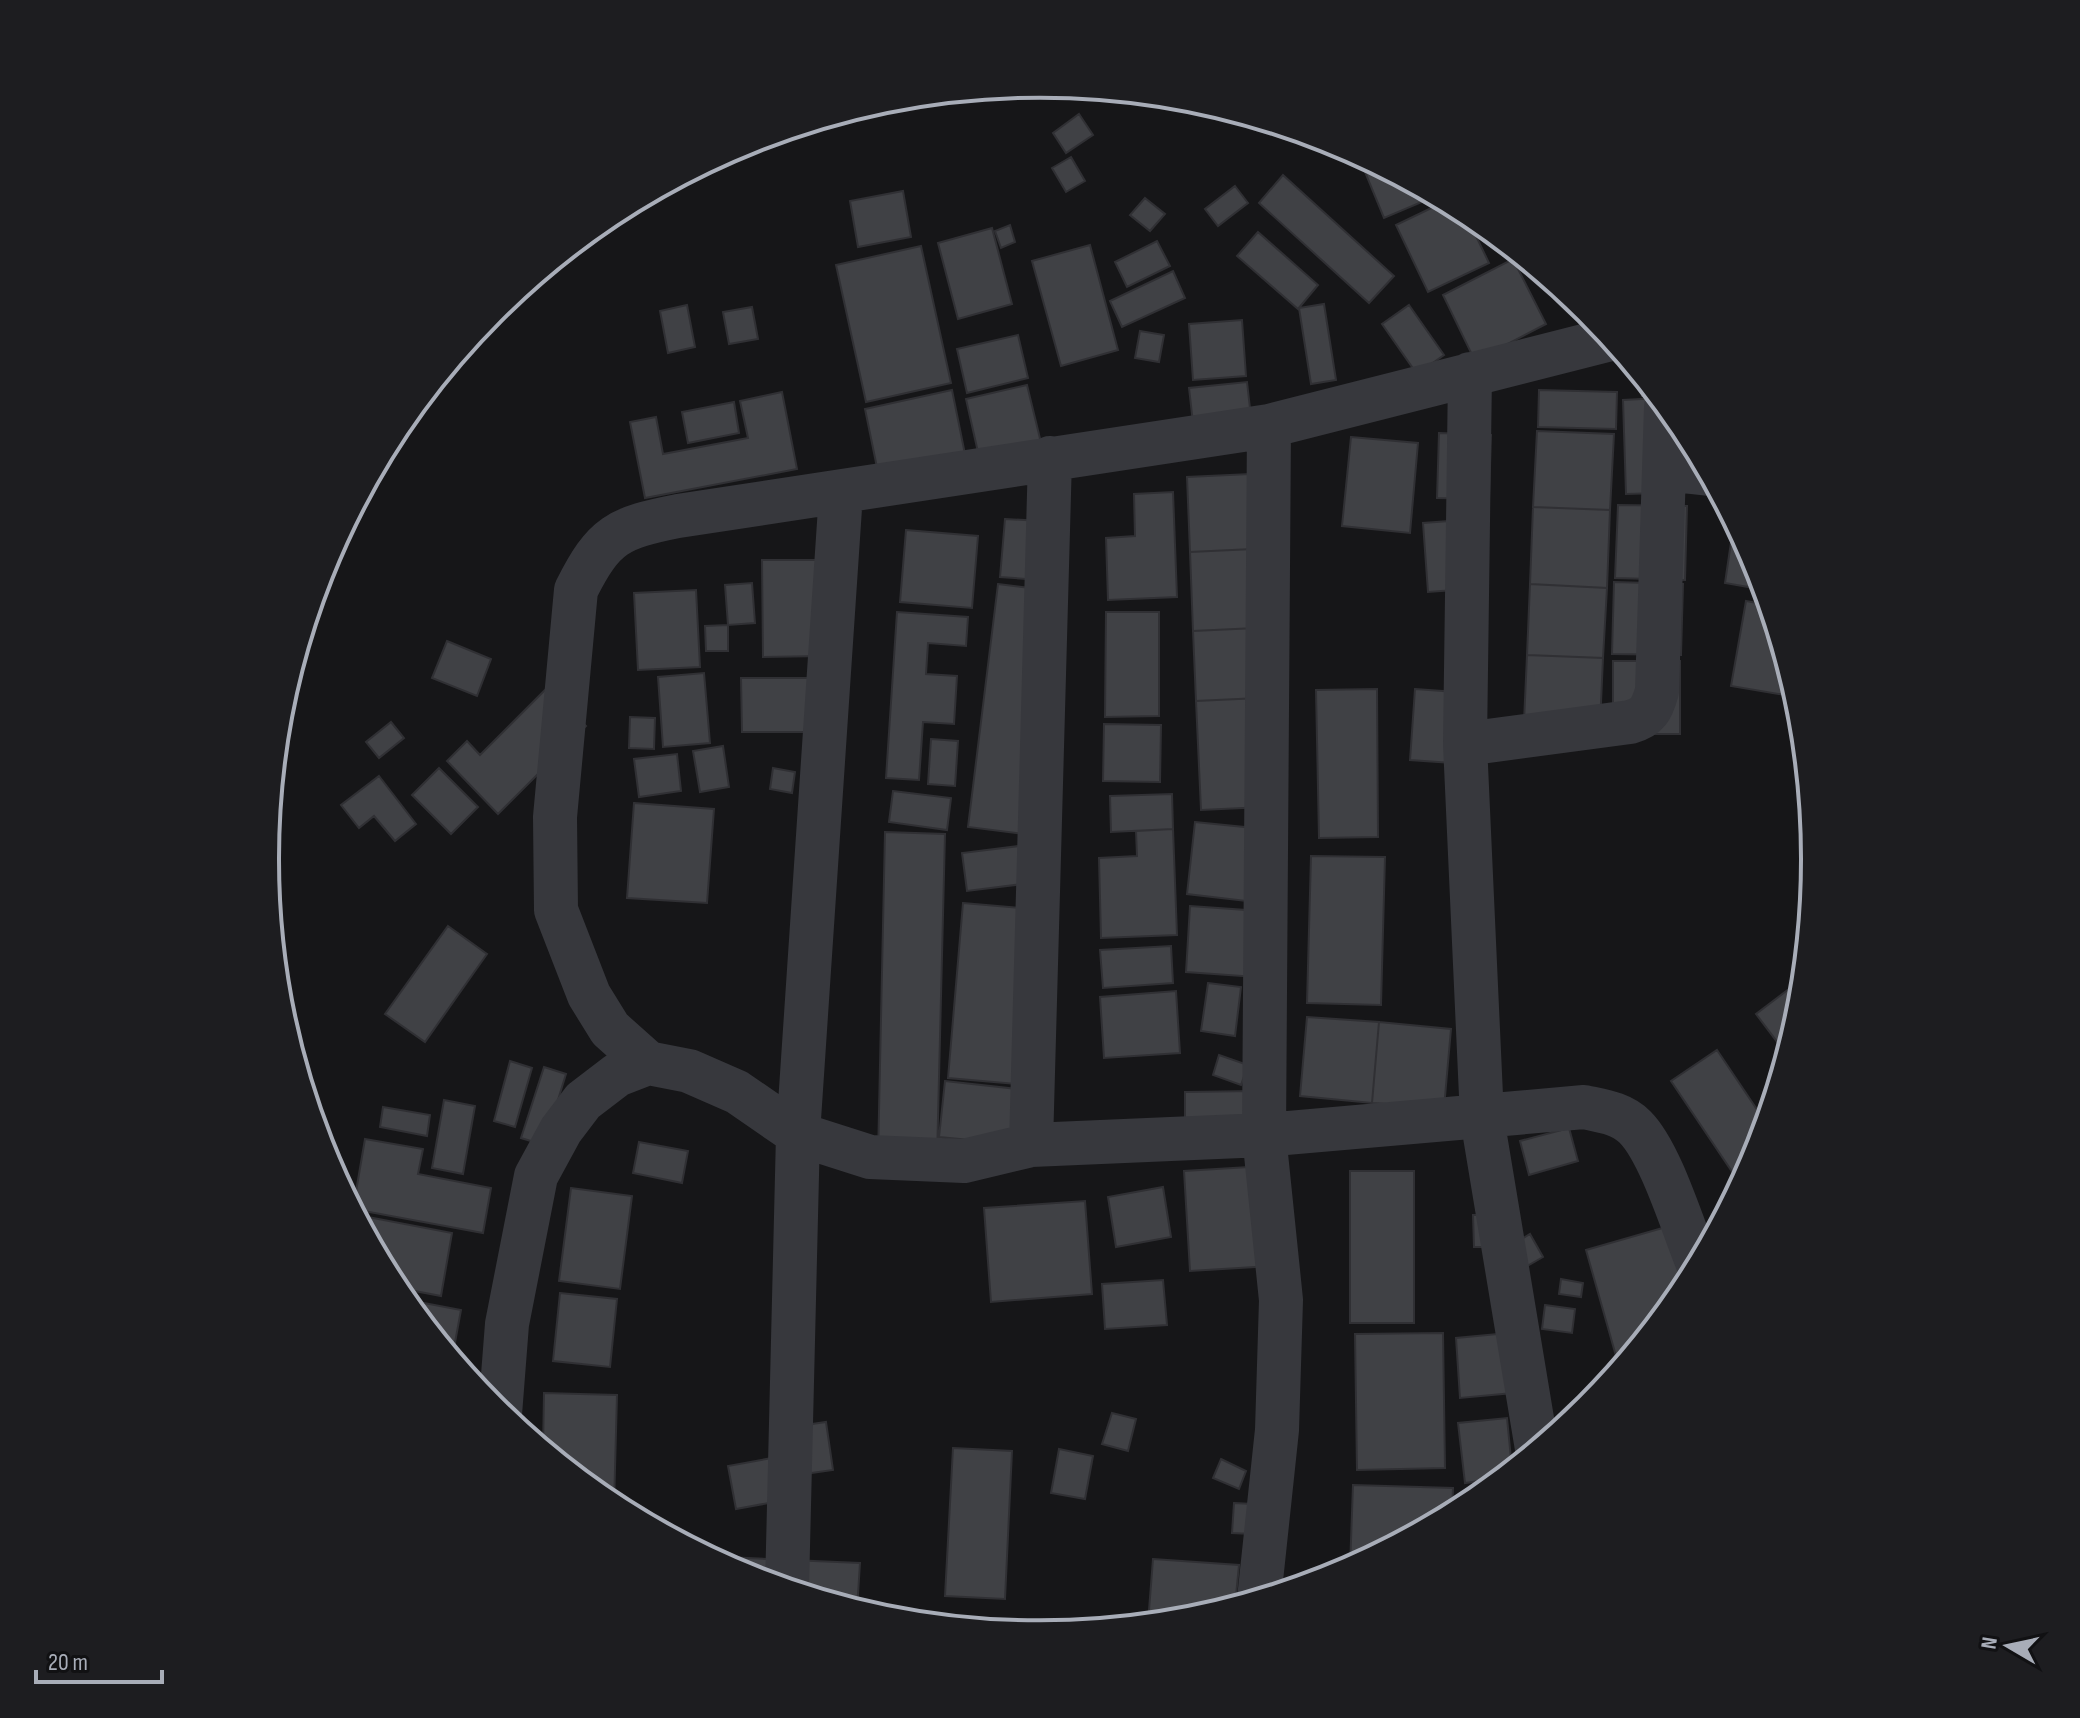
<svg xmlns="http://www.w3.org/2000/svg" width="2080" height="1718" viewBox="0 0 2080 1718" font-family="'Sofia Sans Condensed',sans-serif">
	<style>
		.building { fill: #404145; stroke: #303034; stroke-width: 2 }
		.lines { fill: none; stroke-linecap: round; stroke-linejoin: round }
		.street { stroke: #37383d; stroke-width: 44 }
		.rim { fill: none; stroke: #a8adb8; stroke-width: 4 }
	</style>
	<rect width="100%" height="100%" fill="#161618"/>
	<path class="building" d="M1079 114 1093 135 1066 153 1053 133Z
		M1358 155 1436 196 1384 218Z
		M1071 157 1085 181 1066 192 1052 168Z
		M1283 175 1394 276 1369 303 1259 203Z
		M1235 186 1248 203 1218 226 1205 209Z
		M903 191 911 237 858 247 850 201Z
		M1145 198 1165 214 1150 231 1130 215Z
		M1446 201 1464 211 1489 263 1428 292 1396 225Z
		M1010 225 1015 242 1001 248 995 231Z
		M992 228 1012 304 958 319 938 243Z
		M1258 232 1318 285 1298 309 1237 256Z
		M1157 241 1170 266 1127 287 1115 262Z
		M1090 245 1118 350 1061 366 1032 261Z
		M921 246 951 383 866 402 836 265Z
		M1513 259 1546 324 1475 361 1443 295Z
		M1173 271 1185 298 1122 327 1110 301Z
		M1324 304 1336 380 1311 384 1299 308Z
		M687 305 695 347 668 353 660 311Z
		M1409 305 1444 355 1417 374 1382 324Z
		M752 307 758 339 729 344 723 312Z
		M1242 320 1246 376 1193 380 1189 324Z
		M1140 331 1164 335 1159 362 1135 358Z
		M1018 335 1028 378 967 393 957 349Z
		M1642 376 1657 395 1642 396Z
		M1247 382 1251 417 1193 423 1189 388Z
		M1027 385 1044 455 982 470 966 399Z
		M952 390 968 469 881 487 865 409Z
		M1539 390 1617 392 1616 429 1538 427Z
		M782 392 797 469 645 498 630 422 656 417 663 454 748 438 740 401Z
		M1660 398 1694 446 1695 492 1626 494 1623 400Z
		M734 402 739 433 688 443 682 412Z
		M1537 431 1614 434 1610 510 1533 507Z
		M1439 433 1491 435 1489 499 1437 498Z
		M1351 437 1418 443 1410 533 1342 526Z
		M1250 474 1253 549 1190 552 1187 477Z
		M1173 492 1177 597 1108 600 1106 538 1135 536 1134 494Z
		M1618 505 1687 506 1685 580 1615 578Z
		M1533 507 1610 510 1607 588 1530 584Z
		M1005 519 1058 522 1053 581 1000 577Z
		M1476 519 1482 588 1428 592 1423 523Z
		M1734 522 1757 567 1754 588 1725 583Z
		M906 530 978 536 972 608 900 602Z
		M1253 549 1256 628 1193 631 1190 552Z
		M762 560H822L823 656 763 657Z
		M1614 582 1683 584 1681 655 1612 654Z
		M752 583 755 623 728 625 725 585Z
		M998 584 1055 591 1025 834 968 827Z
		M1530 584 1607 588 1603 658 1527 655Z
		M696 590 700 667 638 670 634 593Z
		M1746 601 1769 605 1797 697 1731 686Z
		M897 612 968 617 966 646 928 643 926 674 957 676 954 724 923 722 919 780 886 778Z
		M1106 612H1159V716L1105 717Z
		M728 625V651H706L705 626Z
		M1256 628 1259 698 1196 701 1193 631Z
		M447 641 491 659 477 696 432 678Z
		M1527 655 1603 658 1599 747 1523 744Z
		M1613 661H1680V734H1613Z
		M704 673 710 743 663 747 658 677Z
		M741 678H812V732H742Z
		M547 688 586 726 498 814 447 761 467 741 480 755Z
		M1377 689 1378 837 1319 838 1316 690Z
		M1415 689 1484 694 1480 765 1410 760Z
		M1259 698 1264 807 1201 810 1196 701Z
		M630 717 655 718 654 749 629 748Z
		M391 722 404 738 379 758 366 742Z
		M1104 724 1161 725 1160 782 1103 781Z
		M931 739 958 741 955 786 928 784Z
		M723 746 729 787 700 792 693 751Z
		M677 754 681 791 639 797 634 759Z
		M439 768 478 807 451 834 412 795Z
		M773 768 795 772 792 793 770 789Z
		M379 776 416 824 395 841 374 816 359 828 341 805Z
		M893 791 951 798 947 830 889 822Z
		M1172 794 1173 829 1111 832 1110 796Z
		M634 803 714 809 707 903 627 898Z
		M1195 822 1254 828 1246 901 1187 894Z
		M1173 829 1177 935 1101 938 1099 858 1137 856 1136 831Z
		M885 832 945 834 937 1159 878 1158Z
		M1019 846 1023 884 967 891 962 853Z
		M1311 856 1385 857 1381 1005 1307 1003Z
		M963 903 1031 909 1016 1084 948 1078Z
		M1190 906 1260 911 1256 977 1186 972Z
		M448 926 487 954 425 1042 385 1014Z
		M1171 946 1173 983 1103 988 1100 950Z
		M1802 979 1800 1011 1787 1055 1756 1014Z
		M1208 983 1241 987 1235 1036 1201 1031Z
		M1176 991 1180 1053 1104 1058 1100 997Z
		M1307 1017 1379 1022 1372 1103 1300 1096Z
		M1379 1022 1451 1029 1444 1108 1372 1103Z
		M1717 1050 1766 1123 1756 1156 1741 1185 1671 1081Z
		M1219 1055 1248 1065 1241 1085 1213 1075Z
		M510 1061 532 1068 515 1127 494 1121Z
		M544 1067 566 1074 544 1145 521 1138Z
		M945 1081 1017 1089 1011 1144 939 1137Z
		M1254 1091V1131H1185V1092Z
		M444 1100 475 1106 463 1174 432 1168Z
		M383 1107 430 1115 427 1136 380 1127Z
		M1569 1128 1578 1161 1529 1175 1520 1141Z
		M365 1139 423 1149 418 1174 491 1188 483 1233 353 1209Z
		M639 1142 688 1151 682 1183 633 1173Z
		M1265 1166 1271 1266 1190 1271 1184 1171Z
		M1350 1171H1414V1323H1350Z
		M1163 1187 1171 1237 1116 1247 1108 1197Z
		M571 1188 632 1196 620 1289 559 1281Z
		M1085 1201 1092 1294 991 1302 984 1208Z
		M1473 1215H1495V1247H1474Z
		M368 1217 452 1233 441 1296 394 1287 365 1233Z
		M1666 1227 1684 1290 1634 1351 1616 1356 1586 1250Z
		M1530 1234 1543 1257 1522 1269 1510 1246Z
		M1561 1279 1583 1283 1581 1297 1559 1294Z
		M1163 1280 1167 1325 1105 1329 1102 1284Z
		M560 1293 617 1299 610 1367 553 1361Z
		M403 1299 461 1310 452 1359Z
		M1545 1305 1575 1309 1572 1333 1542 1329Z
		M1443 1333 1445 1468 1357 1470 1355 1334Z
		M1508 1333 1513 1393 1460 1398 1456 1338Z
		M544 1393 617 1395 614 1506 543 1449Z
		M1112 1413 1136 1419 1128 1451 1102 1444Z
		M1507 1418 1512 1469 1501 1478 1465 1483 1458 1423Z
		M826 1422 833 1470 797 1475 791 1427Z
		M953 1448 1012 1451 1005 1599 945 1596Z
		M1059 1449 1093 1456 1085 1499 1051 1493Z
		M788 1455 796 1498 736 1509 728 1466Z
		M1221 1459 1246 1471 1239 1489 1213 1478Z
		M1353 1485 1453 1488 1452 1513 1350 1568Z
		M1234 1503 1253 1504 1251 1534 1232 1533Z
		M725 1557 860 1563 857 1610 743 1575 724 1565Z
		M1153 1559 1239 1565 1235 1606 1191 1619 1148 1623Z"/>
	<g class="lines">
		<path class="street" d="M1470 374 1465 744 1482 1118 1537 1449
			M1664 469 1709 474
			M1465 744 1630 722C1648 717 1652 709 1657 691L1666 407
			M648 1063 610 1029 589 995 556 910 555 817 576 590C604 534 618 528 678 516L1269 426 1611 339
			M1031 1145 1050 458
			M500 1414 507 1324 536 1176 561 1130 583 1101 617 1075 648 1063 689 1071 737 1092 798 1134 870 1157 964 1161 1031 1145 1264 1135 1584 1107C1602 1111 1621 1113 1635 1127 1661 1153 1683 1228 1698 1264
			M787 1588 798 1134 841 493
			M1259 1599 1277 1430 1281 1300 1264 1135 1269 426"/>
	</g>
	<path d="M0 0H2080V1718H0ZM279 859a761 761 0 1 1 1522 0a761 761 0 1 1-1522 0Z" fill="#1d1d20" fill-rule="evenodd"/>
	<path class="rim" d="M279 859a761 761 0 1 1 1522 0a761 761 0 1 1-1522 0Z"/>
	<g transform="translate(2008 1646) rotate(279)" stroke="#111113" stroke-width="6" paint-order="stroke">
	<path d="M0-6L14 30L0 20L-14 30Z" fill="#a8adb8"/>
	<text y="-12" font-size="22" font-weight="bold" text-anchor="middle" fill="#a8adb8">N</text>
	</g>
	<path d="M36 1670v12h126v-12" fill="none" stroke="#a8adb8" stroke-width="4"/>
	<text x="48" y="1670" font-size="24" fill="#a8adb8" stroke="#111113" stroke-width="6" paint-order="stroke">20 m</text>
</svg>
